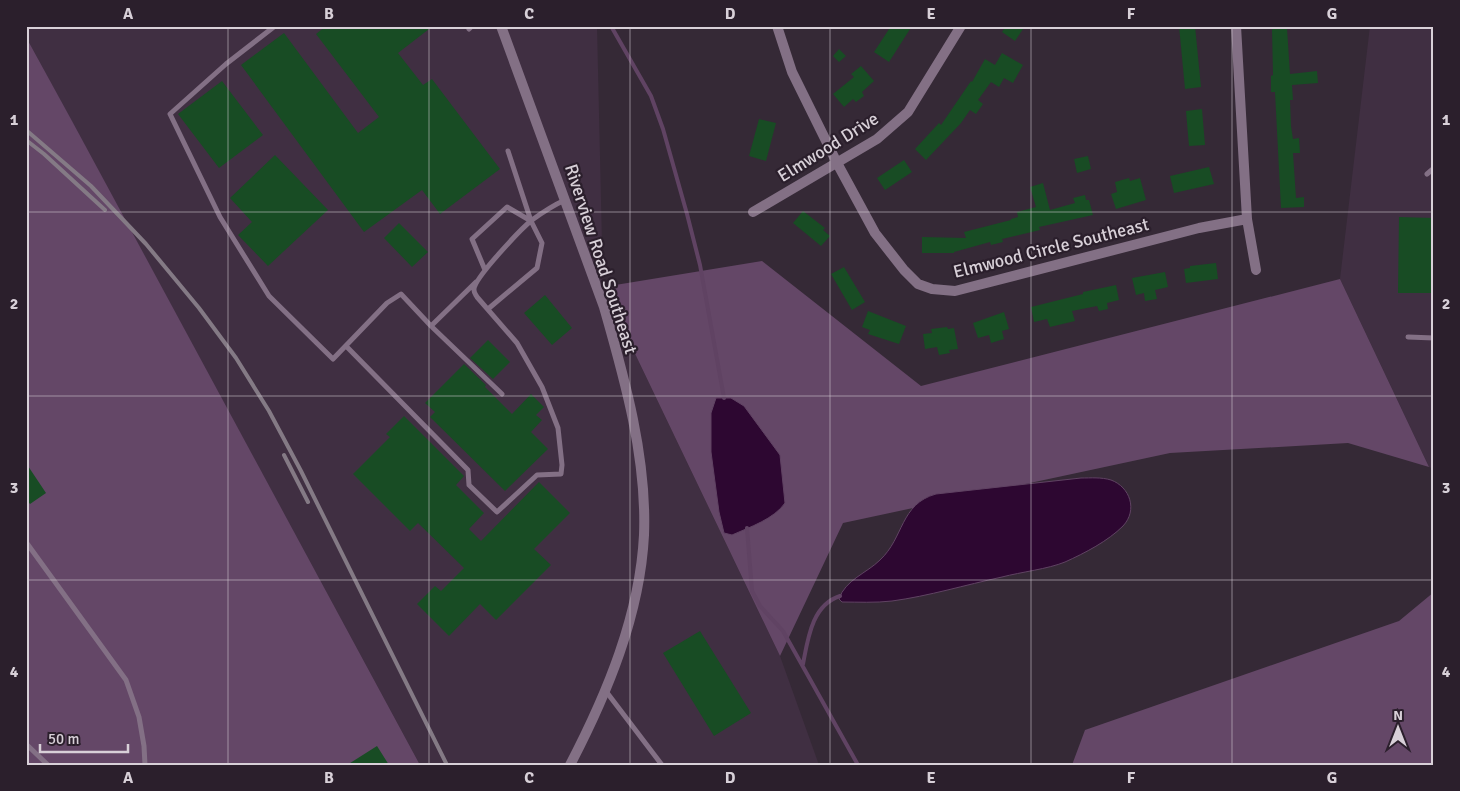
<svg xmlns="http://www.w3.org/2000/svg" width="1460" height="791" viewBox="0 0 1460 791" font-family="Signika,sans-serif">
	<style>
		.built { fill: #402f42 }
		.green { fill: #644767 }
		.water { fill: #2d0731; stroke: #604363 }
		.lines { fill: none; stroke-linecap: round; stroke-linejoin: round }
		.stream { stroke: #604363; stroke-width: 4 }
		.building { fill: #184c24 }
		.service { stroke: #837085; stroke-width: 5 }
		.minor { stroke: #837085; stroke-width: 10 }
		.tertiary { stroke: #837085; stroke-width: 10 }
		.rail { stroke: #847a85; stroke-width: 4 }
		.grid { fill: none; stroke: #d8d0d8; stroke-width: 1; stroke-opacity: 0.55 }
		.labels { text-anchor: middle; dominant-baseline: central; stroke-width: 4.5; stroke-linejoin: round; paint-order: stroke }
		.street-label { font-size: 18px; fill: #d8d0d8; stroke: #2b1f2c }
		.neatline { fill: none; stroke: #d8d0d8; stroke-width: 2 }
		.grid-label { font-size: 16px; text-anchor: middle; font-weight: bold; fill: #d8d0d8 }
	</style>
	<rect width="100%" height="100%" fill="#352936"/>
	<path class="built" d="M26 26H597L603 287 780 656 819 765H420L26 37Z
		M1370 26H1434V469L1429 467 1340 279Z"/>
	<path class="green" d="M26 37 72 121 420 765H26Z
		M762 261 921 386 1340 279 1429 467 1348 443 1170 453 843 523 780 656 603 287Z
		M1434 592 1433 765H1072L1085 730 1399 621Z"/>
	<path class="water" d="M716 398H731L744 406 780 455 785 503C774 519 750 527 732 535L724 533 719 512 711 452V413Z
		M1081 478C1091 478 1101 477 1111 480 1130 487 1138 510 1123 526 1108 541 1085 553 1065 562 1048 569 1021 572 1002 577 965 585 929 596 892 601 875 603 858 602 842 602L839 599C845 580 867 573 880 560 904 538 900 504 936 494Z"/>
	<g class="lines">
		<path class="stream" d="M611 26 651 96 663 129 687 214 700 265 724 398
			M747 528 752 591 760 606 783 631 858 765
			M803 664C808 638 812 605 840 596"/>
	</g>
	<path class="building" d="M326 26H433L398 53 423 85 432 79 500 169 440 214 422 190 364 232 241 65 284 33 358 133 379 117 316 34Z
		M891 26H912L889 62 874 52Z
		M1006 26H1025L1015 41 1002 32Z
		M1179 26H1195L1201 87 1185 89Z
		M1287 28 1290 74 1317 71 1318 83 1292 85 1293 100H1290L1291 126 1293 139 1299 138 1300 153H1293L1296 198 1304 197V207L1281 208 1275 92H1271V76L1273 75 1272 29Z
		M839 49 846 56 839 62 833 56Z
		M1002 53 1023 65 1013 83 1004 78 999 87 991 82 978 100 983 104 976 114 970 110 961 123 926 160 915 149 939 123 941 125 971 81 972 82 985 59 995 65Z
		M861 66 874 81 862 92 864 96 856 102 853 99 844 107 833 94 854 77 851 74Z
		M222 81 263 135 219 168 178 114Z
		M1202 109 1205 145 1189 146 1186 111Z
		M759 119 776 123 766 161 749 156Z
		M275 155 328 210 268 266 238 235 252 222 230 198Z
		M1088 156 1091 169 1077 173 1074 159Z
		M904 160 912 172 885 190 877 178Z
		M1209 167 1214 184 1174 193 1170 176Z
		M1129 178 1130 181 1140 178 1146 200 1116 209 1111 194 1117 192 1115 182Z
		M1043 183 1050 210 1075 203 1073 198 1085 195 1086 200H1089L1093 215 1039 227 1040 230 1002 239 1003 242 991 245 990 242 954 252V253H922V237L966 238 964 232 1011 220V219L1018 217 1017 212 1036 207 1030 187Z
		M803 211 825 228 823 230 830 236 821 246 793 223Z
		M1399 217 1434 218V293H1398Z
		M399 223 428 252 412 267 384 238Z
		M1216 263 1218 279 1186 283 1184 269 1190 268V266Z
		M844 267 865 302 852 310 831 274Z
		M1165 272 1168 287 1155 290 1157 299 1145 301 1144 293 1136 295 1132 278Z
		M1116 285 1119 300 1107 303 1108 309 1099 311 1097 306 1072 311 1075 321 1050 327 1047 319 1034 322 1031 307 1083 294V292Z
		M545 295 572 328 552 345 524 313Z
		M868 311 906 326 899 344 868 334 870 330 862 327Z
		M1004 312 1009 329 1002 331 1004 339 991 343 989 335 978 338 973 323Z
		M947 327 948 329 954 328 958 349 949 350 950 353 939 355 937 347 925 349 923 334 932 333 931 329Z
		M488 340 510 362 493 379 470 358Z
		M464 364 486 385 485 387 512 414 531 394 544 407 536 415 542 420 531 432 548 449 505 491 430 417 435 412 425 403Z
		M404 416 464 476 456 485 484 513 469 529 481 541 539 482 570 513 534 549 551 565 496 620 480 604 449 636 417 604 435 586 441 591 464 568 418 523 410 531 353 474 390 437 386 434Z
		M26 463 46 493 30 504 26 499Z
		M700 631 751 713 714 736 663 653Z
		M377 746 389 765H347Z"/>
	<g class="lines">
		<path class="service" d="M275 26 226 64 170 114 220 217 269 296 333 359 387 303 401 294 431 326
			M469 29 472 26
			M1427 174 1434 168
			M485 270 472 239 507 207 531 221
			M476 282 431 326 502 394
			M488 309 537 268 542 243 531 221 508 151
			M1408 337 1434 338
			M346 346 468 470 469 485 497 512 537 475 561 474 562 465 558 428 542 387 517 343 477 297C476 295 474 293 474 290 473 279 522 228 532 220 543 212 554 205 565 200
			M26 542 126 680 139 717 144 746 145 765
			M605 690 662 765
			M26 744 48 765"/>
		<path class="minor" d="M777 26 792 72 837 163 875 233 904 270 918 284 932 289 955 291 1199 228 1247 219
			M1236 26 1247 219 1256 270
			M753 212 877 139 908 112 961 26"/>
		<path class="tertiary" d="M501 26 604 307C625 380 647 458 644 535 640 615 607 694 570 765"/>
		<path class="rail" d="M26 130 91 186 146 244 199 308 236 358 269 411 301 471 447 765
			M26 140 44 154 105 210
			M284 455 308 502"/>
	</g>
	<path class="grid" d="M228 26V765M429 26V765M630 26V765M830 26V765M1031 26V765M1232 26V765M26 212H1434M26 396H1434M26 580H1434"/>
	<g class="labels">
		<g class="street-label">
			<text transform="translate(828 147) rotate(-32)">Elmwood Drive</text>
			<text transform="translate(1051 248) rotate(-14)">Elmwood Circle Southeast</text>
			<text transform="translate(601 259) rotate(72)">Riverview Road Southeast</text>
		</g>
	</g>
	<rect width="1460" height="791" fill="none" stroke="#2b1f2c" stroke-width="55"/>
	<g transform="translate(1398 728)" stroke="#2b1f2c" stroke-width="4" paint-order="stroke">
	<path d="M0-4L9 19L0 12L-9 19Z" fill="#d8d0d8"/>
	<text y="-8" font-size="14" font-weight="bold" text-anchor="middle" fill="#d8d0d8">N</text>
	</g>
	<path d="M40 744v8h88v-8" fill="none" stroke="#d8d0d8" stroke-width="2.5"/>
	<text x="48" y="744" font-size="15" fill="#d8d0d8" stroke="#2b1f2c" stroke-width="4" paint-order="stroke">50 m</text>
	<rect x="28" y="28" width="1404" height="736" class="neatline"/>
	<g class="grid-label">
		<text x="128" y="19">A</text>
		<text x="329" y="19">B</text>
		<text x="529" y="19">C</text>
		<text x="730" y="19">D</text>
		<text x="931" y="19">E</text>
		<text x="1131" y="19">F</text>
		<text x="1332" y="19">G</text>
		<text x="14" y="125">1</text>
		<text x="1446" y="125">1</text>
		<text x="14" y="309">2</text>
		<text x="1446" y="309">2</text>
		<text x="14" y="493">3</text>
		<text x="1446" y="493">3</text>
		<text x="14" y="677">4</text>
		<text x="1446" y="677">4</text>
		<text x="128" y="783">A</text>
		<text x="329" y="783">B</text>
		<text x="529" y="783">C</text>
		<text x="730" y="783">D</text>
		<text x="931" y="783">E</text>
		<text x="1131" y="783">F</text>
		<text x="1332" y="783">G</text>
	</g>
</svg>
